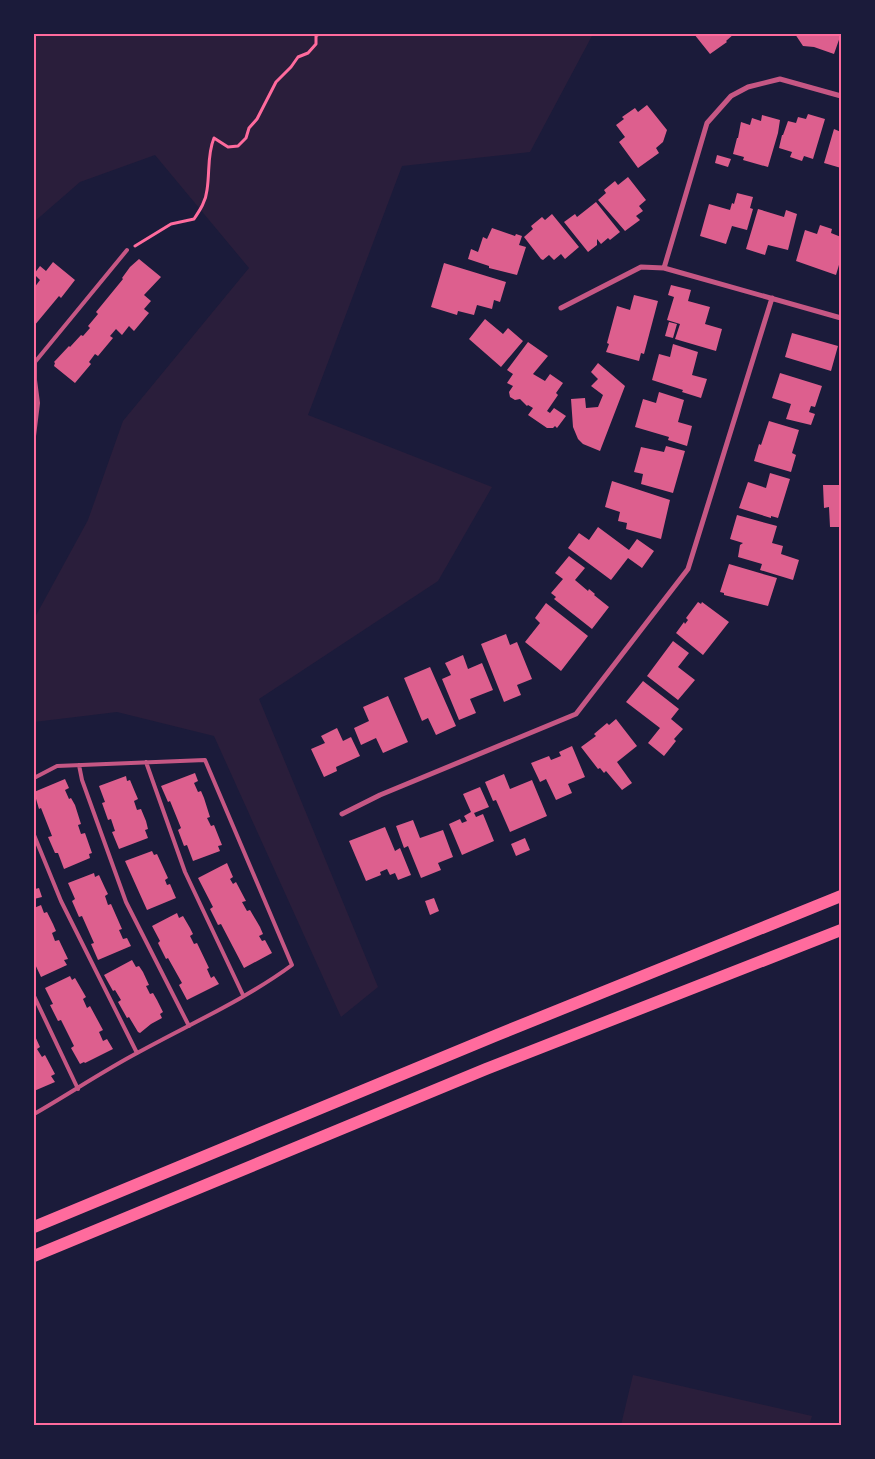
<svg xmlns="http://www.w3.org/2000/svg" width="875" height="1459" viewBox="0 0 875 1459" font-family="'Varela Round',sans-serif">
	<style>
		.green { fill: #2a1e3b }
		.building { fill: #dd5f8e }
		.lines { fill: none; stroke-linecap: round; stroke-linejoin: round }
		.path { stroke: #ff6b9d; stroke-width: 3 }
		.service { stroke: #c65784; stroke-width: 4 }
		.minor { stroke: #c65784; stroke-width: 5 }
		.primary { stroke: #ff6b9d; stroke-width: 12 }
		.neatline { fill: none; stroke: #ff6b9d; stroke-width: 2 }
	</style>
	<rect width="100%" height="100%" fill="#1b1b3a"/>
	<path class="green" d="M34 34H593L530 152 402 166 308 415 492 487 438 581 259 699 378 987 341 1017 214 736 117 712 34 722V619L88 520 123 421 249 268 155 155 80 182 34 222Z
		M633 1375 812 1416 809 1425H621Z"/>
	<path class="building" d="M694 34H734L726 41 727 42 710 54Z
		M795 34H841L834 54 814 47 803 46Z
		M647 105 667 130 663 142 656 148 659 153 638 168 619 142 625 137 616 125 624 119 622 117 635 108 638 112Z
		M808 114 825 119 813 159 804 156 802 161 790 157 792 152 779 148 782 135H783L788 121 796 123 798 117 806 119Z
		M762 115 780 120 778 133 768 167 743 160 744 157 733 154 737 138H738L741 122 750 125 752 118 761 121Z
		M834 129 841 132V168L824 163Z
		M717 155 731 159 728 167 715 163Z
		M628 177 646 200 639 206 643 211 636 216 640 220 625 231 598 200 606 193 604 190 615 181 618 185Z
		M737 193 753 197 750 208 753 209 747 230 732 226 726 244 700 236 709 204 730 210 732 203 734 204Z
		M596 202 620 232 610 240 608 238 601 244 597 239V245L588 252 564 222 575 214 577 217Z
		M758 209 784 217 786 210 797 214 788 250 768 245 765 255 746 249Z
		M552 214 579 247 565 259 561 254 554 260 549 255 543 260 541 259 524 237 533 229 531 226 542 217 545 220Z
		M820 225 832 229 831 233 841 237V258L836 275 796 261 805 230 817 234Z
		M492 228 515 236 516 234 522 236 519 245 526 247 517 275 489 268V266L468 259 471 249 478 252 483 237 487 239Z
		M139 259 161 277 144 295 151 301 144 309 149 313 134 331 129 326 122 335 116 329 110 336 113 338 98 356 95 354 89 362 91 364 75 383 54 366 55 363 54 362 69 346 70 347 81 335 83 336 90 328 88 326 98 314 96 312 123 279 122 278 130 267Z
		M53 262 75 280 61 298 59 296 34 326V288L40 280 34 274 40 266 46 271Z
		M444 263 506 282 500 302 494 300 492 309 477 305 474 315 458 311 457 315 431 307Z
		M671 285 691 290 688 301 710 307 705 324 722 329 716 351 675 339 680 324 667 320 674 297 668 295Z
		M634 295 658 301 644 354 641 353 639 361 606 352 609 344 607 343 617 306 630 310Z
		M485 319 503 334 508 328 523 341 501 367 469 339Z
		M669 322 677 324 673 338 665 336Z
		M792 333 838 346 831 371 785 357Z
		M528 342 548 356 533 374 545 381 550 374 563 383 556 393 558 395 547 411 550 413 554 408 566 416 557 428 555 426 553 428H547L528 415 533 408 528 405 527 406 520 399 515 400 510 397 509 392 513 386 507 383 513 374 507 370Z
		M673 344 698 352 692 375 707 379 701 398 682 392 683 390 652 380 659 354 670 357Z
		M598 363 625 386 600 451 583 444 578 439 573 427 571 399 585 398 586 408 598 407 603 395 591 386 598 379 591 372Z
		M780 373 822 386 815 407 811 406 809 412 815 414 811 425 786 419 791 404 772 398Z
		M659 392 684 400 678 422 692 426 687 446 668 440 669 437 635 427 643 399 656 403Z
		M769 421 799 430 792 453 796 455 791 472 754 461 759 444 761 445Z
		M666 446 685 451 673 493 641 484 643 474 634 472 641 447 664 452Z
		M770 473 790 479 778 518 771 516V518L739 508 748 482 766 488Z
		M612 481 670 500 661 539 626 529 627 523 618 521 620 512 605 507Z
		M823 485H841V527H830L829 507 824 508Z
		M737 515 777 526 772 543 783 546 781 554 799 560 793 580 760 570 762 564 738 557 740 545 743 543 730 539Z
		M598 527 629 550 637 539 654 551 642 568 628 558 611 580 568 548 579 533 589 540Z
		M569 556 585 568 575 580 588 591 589 589 595 594 594 595 609 607 592 629 554 599 556 597 551 593 563 579 555 573Z
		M729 564 777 578 768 606 724 595V593L720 592Z
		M698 602 701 604 702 602 729 622 703 655 676 633 684 622 685 624 688 620 686 618Z
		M546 603 588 636 561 671 525 642 540 623 535 618Z
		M506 634 510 645 517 642 532 679 517 685 521 695 504 702 481 644Z
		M673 641 689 653 678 667 695 680 678 700 647 676Z
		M463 655 468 669 482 663 493 690 470 699 476 713 459 720 442 679 451 675 445 663Z
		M430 667 456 726 436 735 428 718 422 721 404 678Z
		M643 681 679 709 671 719 683 729 674 739 676 741 664 756 648 743 660 728 626 702Z
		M388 696 408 742 383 753 376 738 361 745 354 728 369 721 363 707Z
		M616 719 637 746 617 762 632 783 622 790 606 771 604 773 600 768 598 769 581 747 596 736 594 734 607 723 609 725Z
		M337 728 343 741 351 737 360 756 336 767 337 771 324 777 311 749 325 743 321 736Z
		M572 746 585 777 568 784 572 793 556 800 546 779 540 782 531 763 549 756 551 760 561 756 559 752Z
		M195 773 198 781 194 783 198 792 201 791 204 798 210 817 207 818 211 826 214 825 222 845 218 846 220 851 193 861 187 845 184 846 178 830 181 828 170 801 168 802 161 786Z
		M504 774 510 789 532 780 547 816 510 832 496 800 493 801 485 782Z
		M126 776 127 781 130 780 135 792 138 799 134 801 137 810 141 809 146 821 148 829 145 830 148 838 119 849 112 832 115 831 111 819 108 820 102 803 105 802 99 786Z
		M65 779 69 788 65 790 69 799 71 798 75 805 81 824 78 825 81 834 85 833 92 853 89 854 90 858 64 869 58 853H55L48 837 52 836 41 808 39 809 34 792Z
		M480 787 489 807 474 813 476 817 483 814 494 841 462 855 449 824 460 819 462 823 467 821 464 816 471 812 463 794Z
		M413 820 420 838 443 830 453 857 438 863 441 870 421 878 408 846 404 848 396 826Z
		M385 827 395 851 400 848 411 875 398 880 395 873 390 875 387 869 380 872 381 875 366 881 349 841Z
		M525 838 530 850 516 856 511 844Z
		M152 851 154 855 157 854 168 878 165 880 167 885 170 884 176 898 147 910 125 861Z
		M227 863 233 877 230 879 233 884 236 882 246 901 242 902 247 911 250 910 260 927 263 934 259 936 262 941 265 940 272 953 244 968 221 924 218 925 210 909 213 907 198 878Z
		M94 873 95 877 99 875 105 888 108 894 105 896 108 905 111 904 122 929 119 930 123 939 127 938 131 946 98 960 91 944 94 943 82 916 79 917 72 901 75 899 68 883Z
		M34 885 35 889 39 888 42 897 34 899Z
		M434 898 439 911 430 915 425 901Z
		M41 905 44 913 47 912 53 924 56 931 52 933 55 941 59 940 68 959 64 960 67 965 41 977 34 962V908Z
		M177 913 179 918 183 916 190 928 193 934 190 936 194 944 197 943 209 968 207 969 211 978 214 976 219 984 187 1000 179 985 182 983 168 958 166 959 158 943 160 941 152 926Z
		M132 960 136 967 139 966 143 972 149 985 146 986 150 994 153 993 157 1000 163 1012 160 1014 162 1018 151 1024 140 1033 138 1032 129 1017 127 1018 118 1002 121 1000 115 990 113 991 104 975Z
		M70 976 72 980 75 978 86 997 83 999 87 1008 90 1006 103 1030 99 1032 103 1041 107 1039 113 1049 85 1063 84 1062 80 1064 71 1048 74 1046 61 1020 58 1021 50 1005 53 1004 45 988Z
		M34 1034 40 1047 37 1049 42 1057 45 1055 55 1074 51 1076 55 1082 34 1091Z"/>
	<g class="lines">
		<path class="path" d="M135 246 171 224 194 219C200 210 206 201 207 190 210 171 207 155 214 138L228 147 238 146 246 138 249 128 257 119 276 82 291 67 298 57 308 53 316 44V36L319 34"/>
		<path class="service" d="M34 436 38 403 35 380V362L127 250
			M146 762 185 872 243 995
			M79 765 82 780 126 902 189 1026
			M34 778 57 766 205 760 292 965C246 999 190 1024 139 1052 103 1071 69 1094 34 1114
			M34 835 61 901 137 1053
			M34 996 78 1089"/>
		<path class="minor" d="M664 268 707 123 731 96 748 87 780 79 841 96
			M561 308 641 267 664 268 841 318
			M342 814 380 795 576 714 688 569 772 298"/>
		<path class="primary" d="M34 1227 497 1035 841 896
			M34 1256 486 1069 841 930"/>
	</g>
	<rect width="875" height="1459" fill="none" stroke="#1b1b3a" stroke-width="70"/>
	<rect x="35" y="35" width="805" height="1389" class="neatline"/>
</svg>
